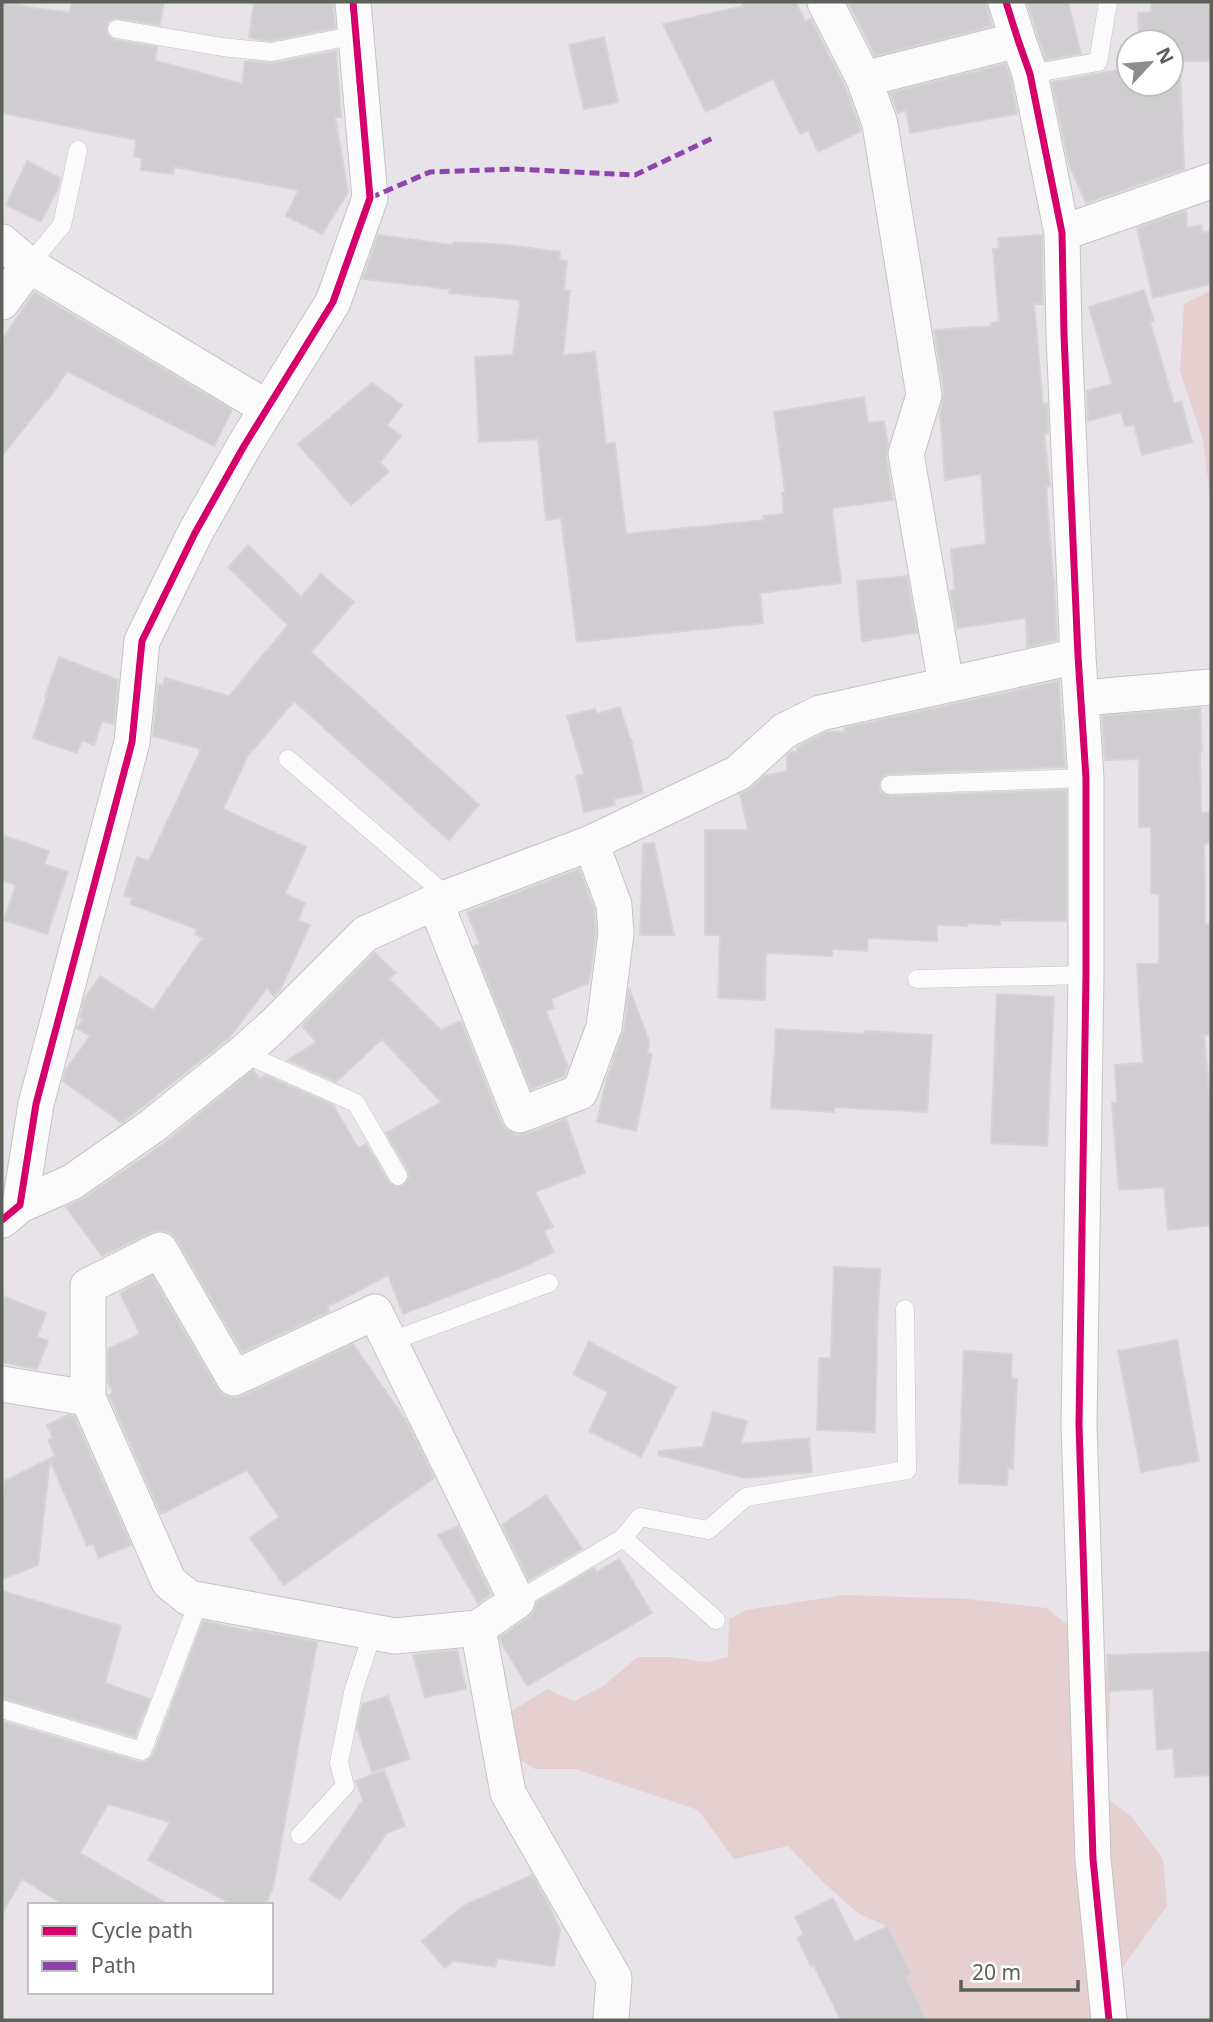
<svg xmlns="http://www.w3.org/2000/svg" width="1213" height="2022" viewBox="0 0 1213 2022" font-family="'Noto Sans',sans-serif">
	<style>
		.green { fill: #e5cfd1 }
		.building { fill: #d0cdd1; stroke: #d7d2d8; stroke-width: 2 }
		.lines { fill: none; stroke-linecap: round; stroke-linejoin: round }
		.service-casing { stroke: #c4c4c3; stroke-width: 19 }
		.minor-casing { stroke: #c4c4c3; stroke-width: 37 }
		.service { stroke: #fcfbfc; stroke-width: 18 }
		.minor { stroke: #fcfbfc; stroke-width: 35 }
		.quiet { stroke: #8e44ad; stroke-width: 5; stroke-dasharray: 10 5; stroke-linecap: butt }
		.cycleway-casing { stroke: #fff; stroke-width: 11 }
		.cycleway { stroke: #d6006c; stroke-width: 7 }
	</style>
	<rect width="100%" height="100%" fill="#e8e3e9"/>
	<path class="green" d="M1211 291V503L1203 439 1180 371 1184 304Z
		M844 1595 968 1599 1046 1608 1084 1637 1110 1679 1109 1729 1104 1796 1132 1817 1163 1859 1167 1906 1121 1970 1122 2020H918L910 2006 890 1928 858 1913 823 1882 788 1846 734 1859 698 1810 575 1769H535L507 1753 512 1711 547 1689 574 1701 603 1686 638 1657H671L707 1662 728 1657 729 1619 747 1610Z"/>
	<path class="building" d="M72 2H164L160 25 114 18 108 22 106 28 107 34 115 40 157 47 155 59 157 61 242 84 245 61 273 63 336 51 341 117H335L348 192 322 234 286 216 299 190 174 167 173 174 141 170 142 158 134 157 136 140 2 113V3L70 13Z
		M254 2H333L335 28 270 41 249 38Z
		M743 2H796L805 21 811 19 845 87 861 131 818 152 808 130 800 134 773 79 706 112 663 24 744 6Z
		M855 2H986L992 26 875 56 849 4Z
		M1027 2H1068L1081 54 1046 60Z
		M1152 2H1211V61H1180L1184 169 1086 203 1069 164 1052 82 1129 68V84H1171V42H1139L1138 13 1151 12Z
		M604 37 618 102 584 109 569 45Z
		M1005 64 1011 79 1017 114 910 133 906 110 898 113 890 93Z
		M27 161 60 178 58 188 41 222 6 205Z
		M1186 211 1187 228 1201 225 1203 233 1211 231V284L1153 298 1137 228Z
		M378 235 453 245 454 242 508 245 560 252 559 260 567 261 564 290H570L563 355 595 352 606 444 615 443 626 534 764 520 763 516 784 514 782 493 785 492 774 412 864 397 868 423 884 421 888 445 886 457 893 500 832 508 841 583 760 593 763 623 577 642 561 518 546 520 538 439 479 442 475 357 513 355 520 300 449 293 450 289 363 279Z
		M1042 235 1043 304H1034L1043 404 1047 403 1048 433 1044 434 1050 486 1046 487 1053 578H1054L1057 640 1027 647 1026 618 957 628 950 591 955 590 951 549 986 544 981 474 945 480 940 413 944 392 934 330 991 326V323L999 322 993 249 999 248 998 238Z
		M1144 290 1154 321 1150 322 1174 403 1181 402 1192 442 1142 455 1134 425 1125 426 1121 412 1088 421 1087 391 1112 384 1089 307Z
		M34 292 232 410 214 446 67 371 48 400 47 399 2 456V340Z
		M372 383 402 405 387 425 401 436 380 462 389 472 351 505 298 444Z
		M248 545 301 597 321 574 354 602 311 652 479 805 449 840 294 701 247 757 223 809 306 847 285 894 305 903 298 920 310 925 280 990 274 996 267 988 229 1038 122 1123 63 1081 65 1071 90 1036 77 1028 83 1020 80 1018 84 1000 100 976 153 1010 203 938 195 934 197 929 130 904 132 898 124 895 137 857 149 861 201 749 153 736 158 684 163 686 165 678 229 696 288 625 228 567Z
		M907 576 917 633 862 641 857 581Z
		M59 657 118 680 114 724 102 721 94 745 82 740 77 753 33 738 47 696H45Z
		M1059 681 1065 767 890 774 883 776 879 785 881 792 890 796 1066 790V921L1000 920V925L967 923V926L937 925V941L868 938 867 951 832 949V956L766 953 765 1000 718 998 720 935H705V830H748L740 794 752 788 764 776 787 771V756L791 752H797V747L827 732H845L844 728Z
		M620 707 630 739H631L643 793 614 799 615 805 584 812 576 776 584 774 567 716 595 709 597 714Z
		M1200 708 1202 752H1200L1201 813 1211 812V843L1204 844 1205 924H1211V1035H1204L1211 1114V1225L1168 1230 1164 1187 1119 1190 1112 1103H1117L1115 1065 1143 1063 1137 964H1159V894H1151V827H1139V759L1105 760 1102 716Z
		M2 835 49 851 44 864 68 872 47 934 4 920 16 885 2 880Z
		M654 843 674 935H640L643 844Z
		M579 869 594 909 596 933 589 983 551 999 554 1008 546 1011 568 1067 564 1076 531 1089 474 946 480 944 467 912Z
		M375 953 396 973 389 979 441 1030 461 1021 501 1122 507 1130 516 1135 527 1134 566 1119 585 1173 535 1192 553 1227 544 1231 554 1252 521 1268 403 1314 388 1275 327 1307 330 1311 242 1352 177 1240 171 1233 161 1230 152 1232 102 1256 66 1207 83 1199 163 1144 253 1070 260 1079 265 1075 333 1105 358 1148 366 1144 389 1182 397 1187 404 1185 409 1177 408 1171 386 1133 441 1102 382 1039 336 1082 288 1060 316 1042 302 1026Z
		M629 988 649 1041 648 1053 652 1054 636 1131 597 1122 606 1081 624 1030Z
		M997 994 1054 997 1047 1146 991 1143Z
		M776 1029 865 1034V1031L932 1035 927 1112 834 1107V1112L771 1108Z
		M834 1267 880 1269 877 1334 875 1432 817 1430 819 1358H831Z
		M152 1276 217 1388 224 1395 234 1398 243 1396 353 1344 407 1422 434 1478 284 1585 250 1538 279 1517 247 1470 161 1514 109 1395 113 1393 108 1383V1349L140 1334 120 1293Z
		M2 1296 46 1313 37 1337 48 1341 37 1369 2 1362Z
		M1177 1340 1199 1461 1141 1472 1118 1351Z
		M589 1342 676 1387 641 1457 589 1431 608 1392 573 1374Z
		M964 1351 1012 1354 1011 1378 1017 1379 1013 1469 1008 1468 1007 1485 959 1483Z
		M713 1412 747 1421 741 1444 809 1438 812 1472 745 1478 659 1455V1451L703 1447Z
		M68 1415 74 1416 131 1545 99 1558 93 1544 87 1546 50 1460 38 1565 2 1579V1498L5 1481 55 1456 48 1440 53 1438 47 1425Z
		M546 1495 582 1549 529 1580 502 1525Z
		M458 1526 491 1594 478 1603 438 1535Z
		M619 1559 652 1613 527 1686 501 1642 500 1637 529 1617 534 1611 537 1602 594 1568 597 1572Z
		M2 1591 121 1626 105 1683 150 1699 135 1737 2 1698Z
		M203 1621 253 1632V1630L317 1642 273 1888 265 1905H234L148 1860 170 1822 108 1804 80 1853 169 1905H65L22 1879 2 1914V1721L139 1762H145L153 1755Z
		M457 1650 466 1689 425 1697 413 1655Z
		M1211 1652V1775L1175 1777 1173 1748 1157 1750 1153 1689 1108 1691 1107 1655Z
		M388 1696 410 1759 372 1772 357 1728 362 1704Z
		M384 1770 405 1826 387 1833 340 1900 309 1879 363 1800 356 1781Z
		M532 1875 549 1905 560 1930 554 1966 497 1958 495 1967 453 1961 445 1968 422 1941 463 1906Z
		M833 1898 855 1942 888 1926 912 1974 906 1977 927 2020H841L813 1964 811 1966 797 1938 804 1935 795 1917Z"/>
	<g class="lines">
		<defs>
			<path id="service" d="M117 29 222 47 271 52 356 35
				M1030 74 1098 62 1108 2
				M29 265 62 225 78 150
				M288 759 448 897
				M890 785 1086 778
				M917 979 1086 975
				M243 1053 356 1103 398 1176
				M389 1342 549 1283
				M623 1538 716 1620
				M517 1601 623 1538 640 1517 708 1530 746 1497 907 1470 905 1309
				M2 1709 142 1751 199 1600
				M300 1835 345 1786 339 1763 353 1692 373 1632"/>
			<path id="minor" d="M825 2 864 79 880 124 924 395 906 454 946 684
				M1006 2 1018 40 1030 74 1062 233 1064 335 1078 656 1086 778V975L1079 1425 1093 1859 1109 2020
				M864 79 1018 40
				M1062 233 1211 181
				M2 242 29 265 267 408
				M2 302 29 265
				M1082 698 1211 687
				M435 902 520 1115 580 1092 604 1027 616 934 614 905 591 843
				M20 1205 72 1182 151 1127 243 1053 273 1026 365 934 435 902 591 843 738 773 784 731 820 713 1078 656
				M2 1220 20 1205 36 1104 132 742 142 641 195 533 244 446 333 302 370 198 353 2
				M2 1384 88 1398 169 1582 189 1598 395 1636 478 1628 508 1793 614 1978 611 2020
				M88 1398V1286L160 1250 234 1378 375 1312 517 1601 478 1628"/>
		</defs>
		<use href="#service" class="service-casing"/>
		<use href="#minor" class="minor-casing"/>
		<use href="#service" class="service"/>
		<use href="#minor" class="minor"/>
		<path class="quiet" d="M370 198 430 172 515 169 635 175 713 138"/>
		<defs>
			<path id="cycleway" d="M1006 2 1018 40 1030 74 1062 233 1064 335 1078 656 1086 778V975L1079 1425 1093 1859 1109 2020
				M2 1220 20 1205 36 1104 132 742 142 641 195 533 244 446 333 302 370 198 353 2"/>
		</defs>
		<use href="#cycleway" class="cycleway-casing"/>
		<use href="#cycleway" class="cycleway"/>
	</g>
	<rect width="1213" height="2022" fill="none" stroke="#5c6159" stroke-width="7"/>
	<rect x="28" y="1903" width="245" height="91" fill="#ffffff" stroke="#bec0bd" stroke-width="2"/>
	<rect x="42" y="1926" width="35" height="10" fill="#d6006c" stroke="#bec0bd" stroke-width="2"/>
	<text x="91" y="1938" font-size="21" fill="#5c6159">Cycle path</text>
	<rect x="42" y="1961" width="35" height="10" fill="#8e44ad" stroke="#bec0bd" stroke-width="2"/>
	<text x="91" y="1973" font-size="21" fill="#5c6159">Path</text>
	<g transform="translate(1150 63) rotate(64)"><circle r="33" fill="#ffffff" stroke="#bec0bd" stroke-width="2"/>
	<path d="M0-5L12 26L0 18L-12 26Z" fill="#8d8e8b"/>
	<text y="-10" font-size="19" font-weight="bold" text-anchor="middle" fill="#5c6159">N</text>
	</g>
	<path d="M961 1980v10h117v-10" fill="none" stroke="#5c6159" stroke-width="3.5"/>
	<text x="972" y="1980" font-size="21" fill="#5c6159" stroke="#ffffff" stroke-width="5" paint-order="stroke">20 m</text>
</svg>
